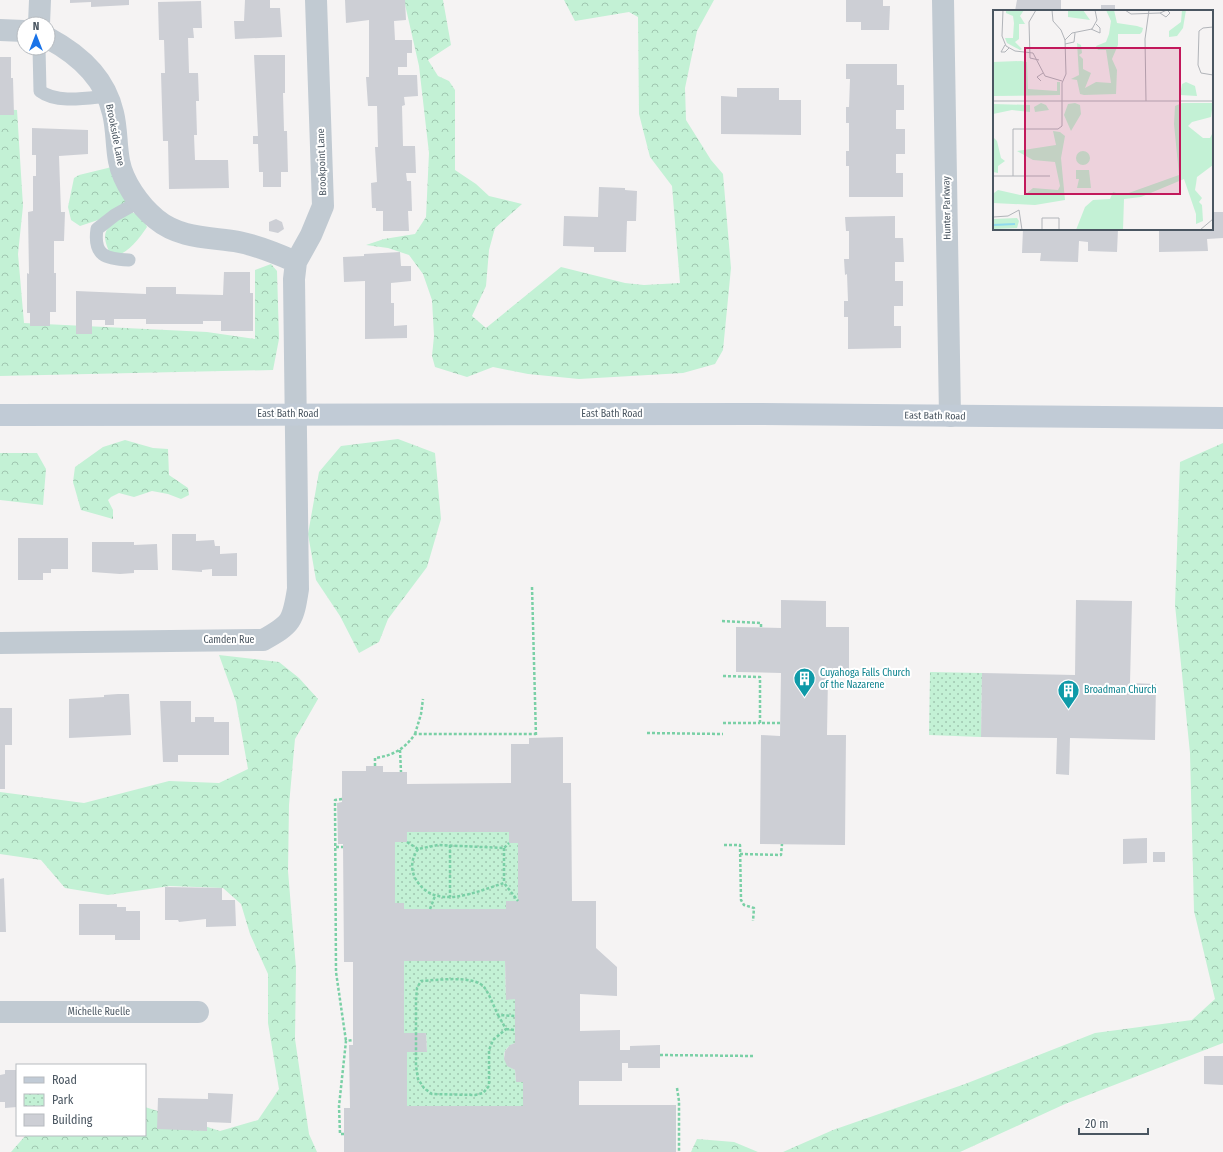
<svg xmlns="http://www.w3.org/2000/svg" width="1223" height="1152" viewBox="0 0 1223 1152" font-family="'Fira Sans Condensed',sans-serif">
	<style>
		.forest { fill: url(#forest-crowns) }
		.park { fill: url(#park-dots) }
		.building { fill: #cdcfd5; fill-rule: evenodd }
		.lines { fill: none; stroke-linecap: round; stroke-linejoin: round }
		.path { stroke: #7ad0a6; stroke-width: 2.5; stroke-dasharray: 3 2; stroke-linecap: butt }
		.lane { stroke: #c1cad2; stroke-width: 13 }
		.street { stroke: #c1cad2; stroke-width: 22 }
		.secondary { stroke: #c1cbd6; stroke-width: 22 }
		.labels { text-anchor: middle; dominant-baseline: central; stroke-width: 4; stroke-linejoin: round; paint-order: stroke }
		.street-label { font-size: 10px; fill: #4a5661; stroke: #fff }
		.culture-label { font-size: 10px; fill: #0d838f; stroke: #fff; text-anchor: start }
		.inset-river { fill: none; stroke: #90daee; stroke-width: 2 }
		.inset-road { fill: none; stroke: #b1b4b9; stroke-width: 1 }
		.view { fill: #c2185b; fill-opacity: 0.15; stroke: #c2185b; stroke-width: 2 }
		.inset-edge { fill: none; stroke: #4a5661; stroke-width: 2 }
	</style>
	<defs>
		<pattern id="forest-crowns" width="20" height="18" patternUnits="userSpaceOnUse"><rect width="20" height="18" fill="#c3f1d5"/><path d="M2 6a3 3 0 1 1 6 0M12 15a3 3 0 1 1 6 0" fill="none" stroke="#a0c6b0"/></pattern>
		<pattern id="park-dots" width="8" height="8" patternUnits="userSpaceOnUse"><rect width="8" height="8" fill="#c3f1d5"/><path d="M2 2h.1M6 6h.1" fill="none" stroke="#a0c6b0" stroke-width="1.8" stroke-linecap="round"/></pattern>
	</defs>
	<rect width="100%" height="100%" fill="#f5f3f3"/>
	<path class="forest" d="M404 0H443L451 45 428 60 438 76 449 81 455 90V170L476 184 489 196 522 204 495 228 489 250 486 286 472 316 486 328 561 267 625 283 644 285 680 283 672 186 650 157 639 114 638 17 629 12 575 21 564 0H714L697 31 685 88 686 120 711 160 723 174 731 268 723 350 715 364 683 373 579 379 528 374 493 367 467 377 435 367 432 356 434 336 432 300 423 274 409 255 388 248 366 245 384 239 415 234 426 217 429 153 419 66Z
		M0 109 17 110 23 206 18 254 24 323 207 332 255 339V270L271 264 277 271 279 339 273 370 0 376Z
		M116 166 129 205 104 218 80 226 71 220 68 207 74 178 79 175Z
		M131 212 142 216 147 227C138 240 128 254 112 257 97 230 108 225 131 212Z
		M398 439 435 453 441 519 427 567 388 619 379 642 359 653 340 616 316 580 308 534 319 472 341 446Z
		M125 440 153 448 168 449 169 475 188 488 189 495 181 499 168 494 152 491 134 497 119 493 111 497 108 500 113 510V519L81 510 73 482 75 467 103 447Z
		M1223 443V1043L1065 1104 960 1152H783L833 1130 965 1084 1095 1033 1192 1020 1215 999 1194 911 1190 753 1175 605 1180 462Z
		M0 453H37L46 469 43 505 0 500Z
		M219 655 279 662 299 678 318 699 295 739 289 805 288 871 296 968 295 1039 309 1134 317 1152H11L26 1135H145V1107L220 1131 258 1120 279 1089 268 1023V974L250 934 241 904 223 888 170 886 108 895 65 888 41 860 0 854V792L84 803 169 781 219 783 248 769 236 702Z
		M697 1139 734 1142 758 1152H691Z"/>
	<path class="park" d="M930 672 982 673 981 737 929 735Z
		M407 832H509L518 843V901H506V909H404V903H395V842H407Z
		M404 961H505L506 999H515V1043C499 1049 502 1063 515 1070L516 1082H523V1106H407V1052H427L426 1033H404Z"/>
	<path class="building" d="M70 0H129V5L91 7V2L70 3Z
		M245 0H270V8H280L282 37 235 39 234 21H244Z
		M345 0H405L406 20 394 21 395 40H412V53H407V67H398V75H417L418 96 404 97 405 105 402 106 403 146H415L416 173H406L407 181H411L412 211H408L409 231H383V211H376V208H372L371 183 377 182 375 147H378L377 106H368L366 77H369V20L346 23Z
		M846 0H883V6H890L889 30H861V22H846Z
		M1017 0H1061V11H1015Z
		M201 1 202 28H193L194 38H188L189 73H198L199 101H196L197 135H194L195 160H228L229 188 169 189 168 141H163L161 73H165L164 40H159L158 2Z
		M1101 5H1115V11H1101Z
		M254 55H285V93H283L284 131H287L288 172H281V187H263V172H259L258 144H253V136H258Z
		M0 57H11V78H13L14 115H0Z
		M846 64H897V85H904V110H896V129H905V154H896V173H903V197H849V166H846V151H849V123H846V107H849L850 79H846Z
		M737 88H779V100H801V135L721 134V96L737 97Z
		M32 128 88 130V154L59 156 61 212H65L64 241H54V273H56V312H50V326H30V313H27V273L29 274 28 212 33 211V176H36V155H32Z
		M599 187 625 188V190L637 191 636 221H627L626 252H594V247L563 246 564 216 598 217Z
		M1212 212H1223V238L1207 239 1208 251 1159 252V229H1212Z
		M895 216V238H903L904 262H895V281H903V306H894V326H901V348L848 349V317H844V301H848L847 274 845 275 844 259H849V231H846L845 217Z
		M276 219 282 222 284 229 278 233 269 231V222Z
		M1023 229H1118L1117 252 1088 251V242L1079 241 1078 262 1040 261 1041 253H1022Z
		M400 252 401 266H411V281L391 283V303H394V326L407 325V338L365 339V281L344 282 343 257 364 256V254Z
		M224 272H250V293H253V331H221V321H203V324H146V319H114V325H105V320H92V334H76V291L146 294V287H176V294L223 295Z
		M172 534H196V541L214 540 215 546H220V554L237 553V576H212V569L202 570V572L172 570Z
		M18 538H68V569H51V573H43V580H18Z
		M92 542H134V545L157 544 158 570H134V573L120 574 92 572Z
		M781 600 826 601V627H849V675H828L827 735H846L845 845 760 844 761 735 780 736 781 673 736 672V627L781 628Z
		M1076 600 1132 601 1130 683 1156 684 1155 740 1070 738 1069 775 1056 774 1057 738 981 737 982 673 1075 675Z
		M118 694H129L131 735 69 738V699L104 697V695Z
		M160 701H191V722H195V717H214V722H229V755H178V762H163Z
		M0 708H12V745H5V789H0Z
		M563 737V783H571L572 901H596V948L617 967V996L580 994V1031L620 1030V1050H630V1046L660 1045V1068H628V1063H622V1081H579V1105H676V1152H344V1108H350L349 1045H353V962H344L343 844H338L337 803 342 802V771H366V766H383V772H407V784L511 783V744H529V738ZM407 832H509V843H518V901H506V909H404V903H395V842H407ZM404 961H505L506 1000 515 999V1043L510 1045 505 1051 504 1059 507 1066 515 1070 516 1082H523V1106H407V1052H427L426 1033H404Z
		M1147 838V863L1123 864V839Z
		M1153 852H1165V862H1153Z
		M4 878 6 932H0V879Z
		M165 887 222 888V900H235L236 926 206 927V919L179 922 178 920H165Z
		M79 904H117V907H126V911H140V940H115V935H79Z
		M1204 1056H1223V1085L1204 1084Z
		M5 1070H17V1107L5 1108V1102H0V1075L5 1074Z
		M208 1093 233 1094 231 1123 207 1122V1131L157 1129 158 1098 208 1099Z"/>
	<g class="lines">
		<path class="path" d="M532 587 536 737
			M722 621 761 623V628
			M723 676 760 677V723H780
			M723 723H760
			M647 733 723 734
			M415 734 421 714 423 699
			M400 750 401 772
			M375 766V758C392 756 405 749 415 734H536
			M342 799 335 800 336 972 346 1041
			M407 842 418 849 438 845 504 848 509 843
			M450 845V897
			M724 845H740L741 900 744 905 754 908 753 921
			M336 847H343
			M504 848V883
			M418 849C412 858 410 867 415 878 434 912 475 892 504 883L518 901
			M740 854 781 855 782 844
			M430 909 435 896
			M498 1015 506 1029 493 1040 489 1050V1086L483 1093 475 1095 432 1094 424 1088 418 1079 416 1066V1000L417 988 421 981C437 980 474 975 484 987 490 995 494 1007 498 1015L515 1016
			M506 1029 515 1030
			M660 1055 754 1056
			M677 1088 679 1101V1152
			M344 1134H340L339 1106 346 1041 353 1040"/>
		<path class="lane" d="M39 48 40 91C57 104 87 98 108 96
			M129 260C106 259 93 256 97 229L115 215 140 201"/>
		<path class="street" d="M943 0 950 416
			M39 24 40 0
			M0 30 24 31
			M48 38C78 54 105 77 113 113 117 129 116 145 119 161 123 182 139 205 156 219 180 239 211 237 239 242 259 246 278 254 296 262
			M0 643 263 640C292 624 293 621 298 589L294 279 296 262 311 235 323 206 316 0
			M0 1012H198"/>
		<path class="secondary" d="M0 415 761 414 1223 418"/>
	</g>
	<defs>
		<symbol id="building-pin" viewBox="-11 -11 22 30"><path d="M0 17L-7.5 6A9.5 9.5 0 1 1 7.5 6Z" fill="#0f9aa8" stroke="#fff"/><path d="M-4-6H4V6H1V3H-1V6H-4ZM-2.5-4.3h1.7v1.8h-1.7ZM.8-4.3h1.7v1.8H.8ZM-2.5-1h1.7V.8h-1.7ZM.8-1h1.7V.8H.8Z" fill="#fff"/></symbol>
	</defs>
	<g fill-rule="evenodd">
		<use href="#building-pin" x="792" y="666" width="25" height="34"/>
		<use href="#building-pin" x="1056" y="678" width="25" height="34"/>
	</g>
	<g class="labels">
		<g class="street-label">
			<text transform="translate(115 135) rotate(79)">Brookside Lane</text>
			<text transform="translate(322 162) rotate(-92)">Brookpoint Lane</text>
			<text transform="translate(947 208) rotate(-91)">Hunter Parkway</text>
			<text x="288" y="414">East Bath Road</text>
			<text x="612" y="414">East Bath Road</text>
			<text transform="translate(935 416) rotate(1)">East Bath Road</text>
			<text x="229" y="640">Camden Rue</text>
			<text x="99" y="1012">Michelle Ruelle</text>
		</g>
		<g class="culture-label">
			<text x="820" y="673">Cuyahoga Falls Church<tspan x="820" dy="12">of the Nazarene</tspan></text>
			<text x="1084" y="690">Broadman Church</text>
		</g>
	</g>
	<g transform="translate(993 10)">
		<rect width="220" height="220" fill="#f5f3f3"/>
		<path d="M13 0H31L27 6 32 14H26V29L22 32 29 39 27 40 14 33 12 28H20L21 13 20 6 13 3ZM75 0H90L97 10 75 7ZM113 0H121L124 13 144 16 150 18 149 22 147 24H125V35L119 49 124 60 123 84 91 85 87 84 84 70 78 69 86 65 84 33 88 35 89 43 86 45 90 49V59L98 63 92 78 103 72 118 73 113 40H105L103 36 113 32 116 24 118 11ZM189 0H193L190 18 184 26 176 27V21L188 12ZM28 51 34 52 35 79 64 81V72H67V85L0 86V52ZM193 72 202 76 204 86 187 85 189 74ZM48 93 53 95 56 100 42 102 41 97ZM82 93 87 95 88 104 78 121 71 105 75 94ZM189 93H220L218 107 199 112 195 116 210 128H217L220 122V155L204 167 203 174 202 180 209 188 206 192 209 195 210 211 203 214V204L191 169 148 187 131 189 130 220H83L92 197 100 190 117 189 120 182 130 185 186 165 181 114 182 96ZM0 94 37 95V102L19 100 0 104ZM60 121 67 122 72 126 68 148 72 190 42 195 0 193 1 183 5 180 27 185H32L40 178 65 180 67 176 62 152 40 150 24 141 63 135ZM0 127 4 131 8 148 12 151 5 156V163L0 162ZM24 208 26 211 24 218 0 219V209Z" fill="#c3f1d5"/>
		<path d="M83 148a7 7 0 1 1 14 0a7 7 0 1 1-14 0ZM83 160H96L98 178H84L86 169H83Z" fill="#c3f1d5"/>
		<path class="inset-river" d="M0 215 22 214"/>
		<path class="inset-road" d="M10 0 9 26 13 36 22 41 40 43 52 66 69 71M43 0 36 12 37 48 46 50M59 0 60 11 68 20 72 30M132 0 138 4 167 3 173 7 177 3 174 0 167 3M220 17 210 18 206 21 205 55 208 63 220 65M98 19 107 23V18L103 14M72 34 81 32 82 23M12 35 8 42H12L16 38M48 71 44 67 50 63M0 91H220M153 91 152 29 156 0M0 166H57M20 166V119H65L69 116V73L73 64 72 30 79 23 99 19 104 10 102 0M0 207 15 206 26 200 29 220M49 220V208H66V220M207 220 220 209"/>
		<path class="view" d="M32 38H187V184H32Z"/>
		<rect width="220" height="220" class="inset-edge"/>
	</g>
	<rect x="16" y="1064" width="130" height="72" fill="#ffffff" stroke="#b7bbc0"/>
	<rect x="24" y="1077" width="20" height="6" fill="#c1cbd6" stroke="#b7bbc0"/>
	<text x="52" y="1084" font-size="12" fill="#4a5661">Road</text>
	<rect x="24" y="1094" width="20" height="12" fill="url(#park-dots)" stroke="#b7bbc0"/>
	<text x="52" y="1104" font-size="12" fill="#4a5661">Park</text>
	<rect x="24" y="1114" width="20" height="12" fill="#cdcfd5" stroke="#b7bbc0"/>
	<text x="52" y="1124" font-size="12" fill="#4a5661">Building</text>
	<g transform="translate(36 36)"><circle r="19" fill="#ffffff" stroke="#b7bbc0"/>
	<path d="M0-3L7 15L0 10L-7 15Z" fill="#1a73e8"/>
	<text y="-6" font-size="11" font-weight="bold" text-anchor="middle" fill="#4a5661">N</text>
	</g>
	<path d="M1079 1128v6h69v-6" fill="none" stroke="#4a5661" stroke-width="2"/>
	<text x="1085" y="1128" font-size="12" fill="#4a5661" stroke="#ffffff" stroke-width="3" paint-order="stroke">20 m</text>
</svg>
